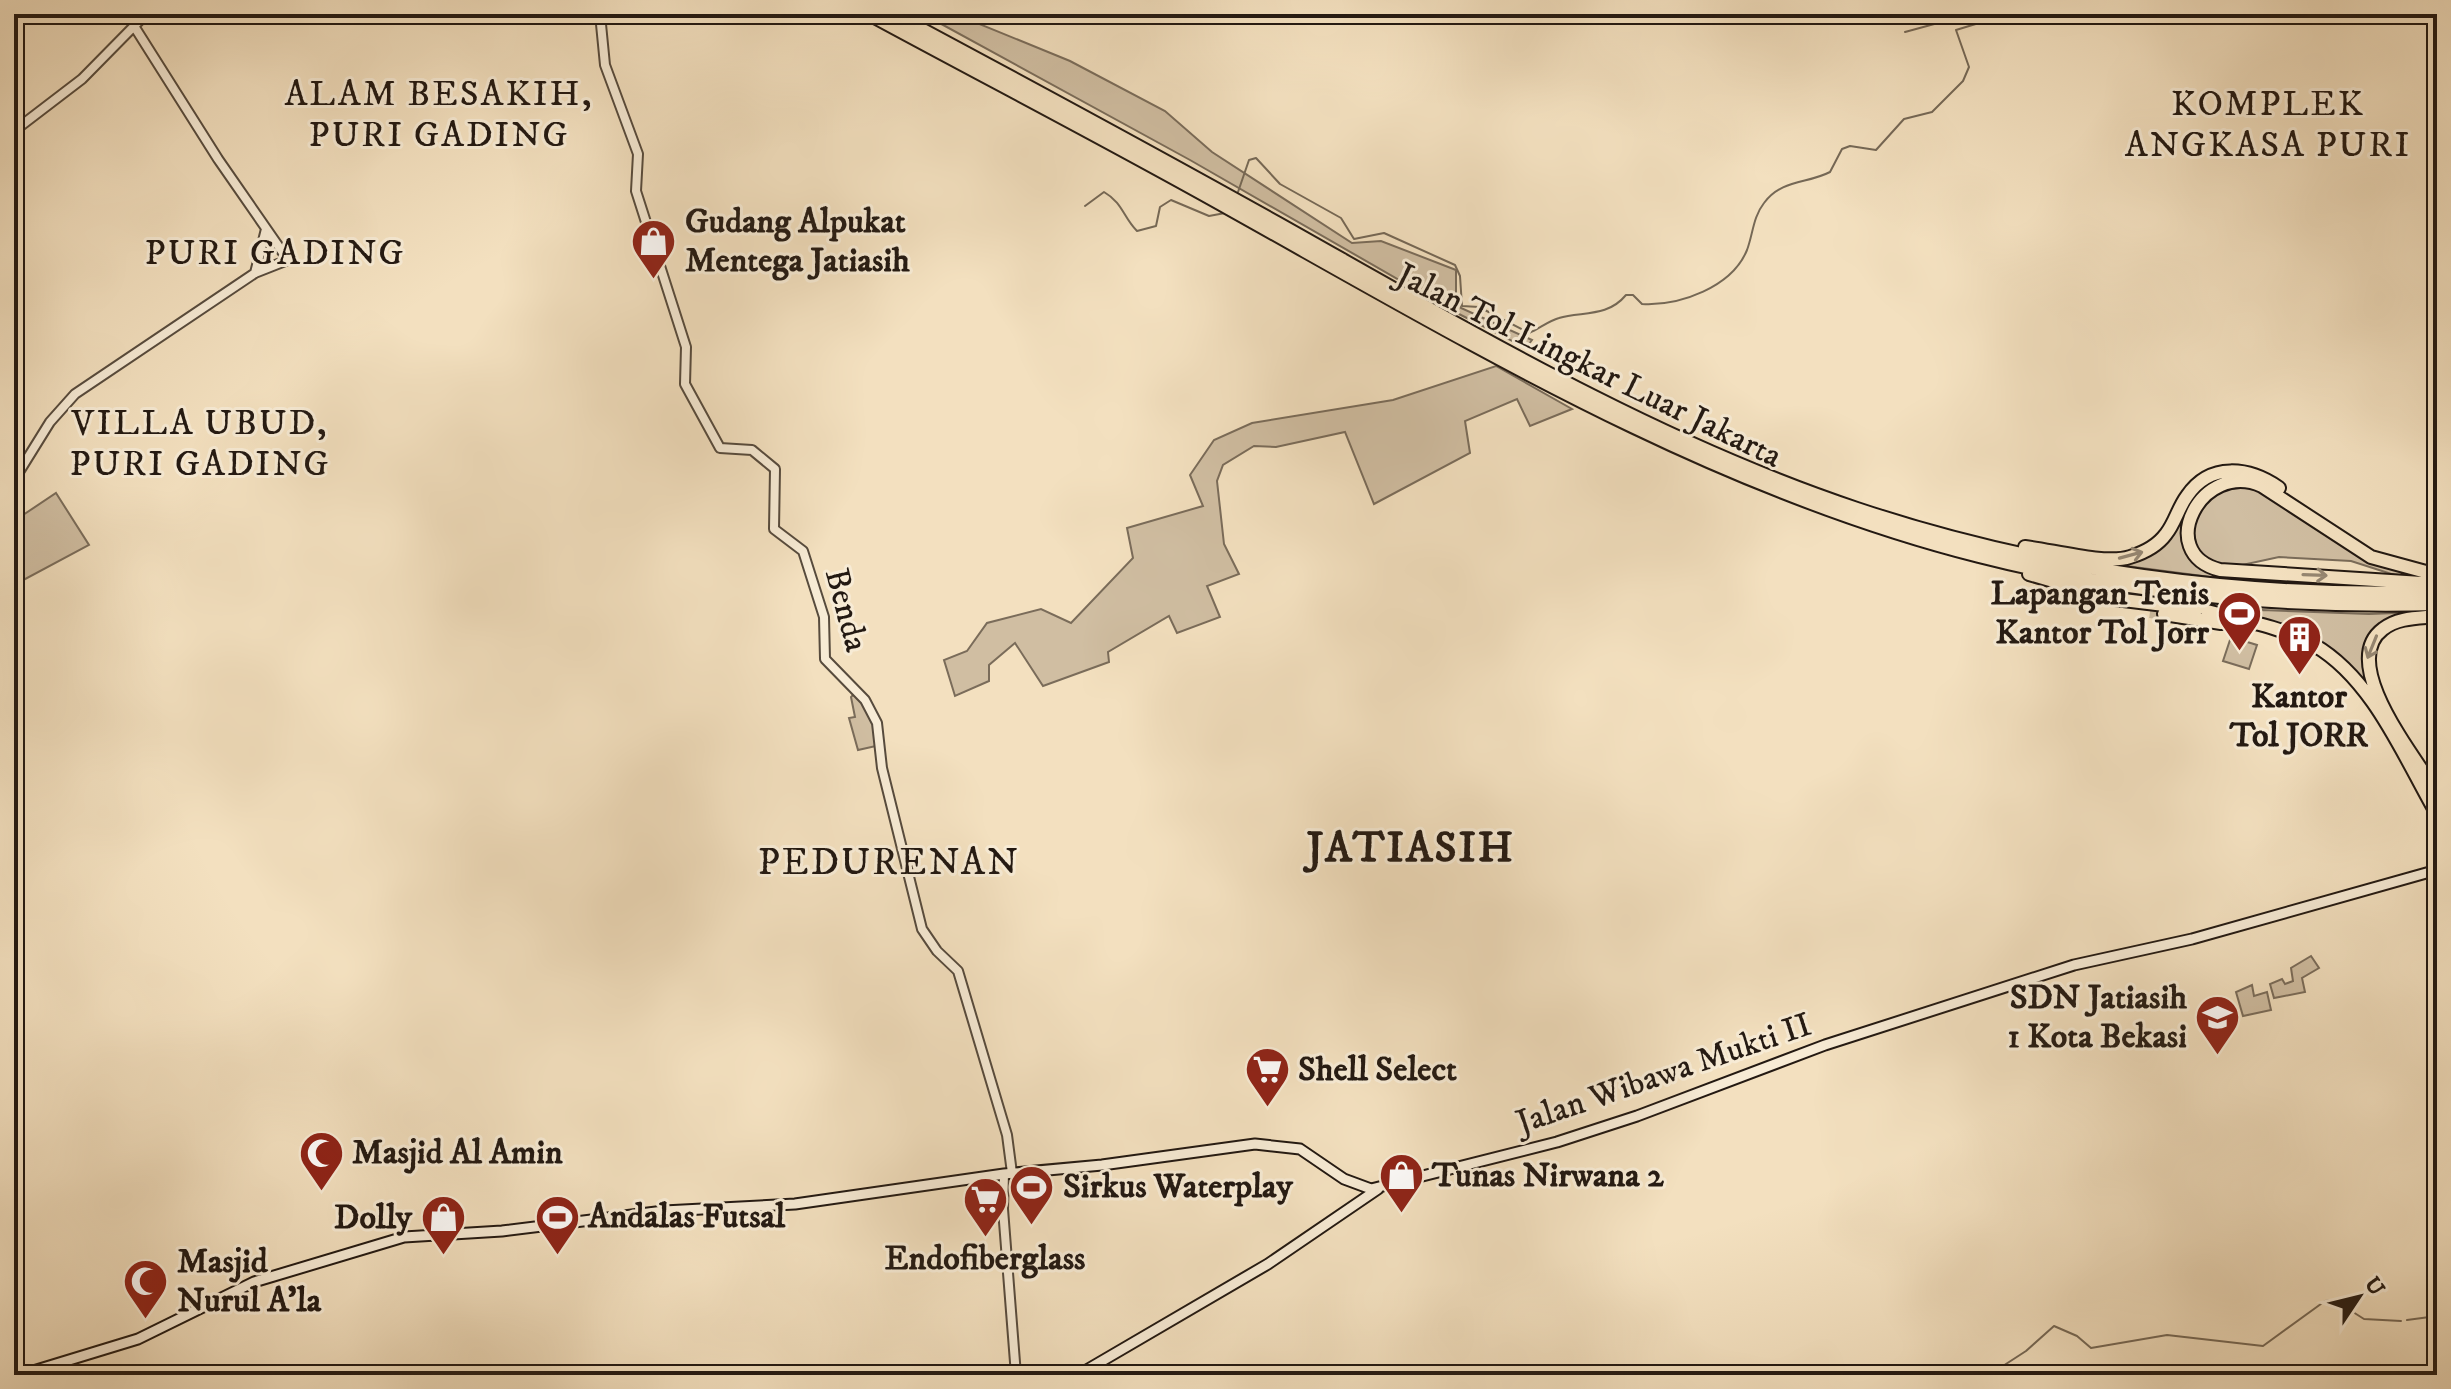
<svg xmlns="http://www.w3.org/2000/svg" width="2451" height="1389" viewBox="0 0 2451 1389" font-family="'IM FELL DW Pica',serif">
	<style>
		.green { fill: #d0bea2; stroke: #7a6c5a; stroke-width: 2 }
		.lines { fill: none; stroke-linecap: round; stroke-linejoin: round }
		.stream { stroke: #756856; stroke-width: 2 }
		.motorway-tunnel { stroke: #c9b89c; stroke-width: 12; stroke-dasharray: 12 6; stroke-linecap: butt }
		.tertiary-casing { stroke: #574b3d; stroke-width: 12 }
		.secondary-casing { stroke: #231912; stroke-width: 13 }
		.motorway-casing { stroke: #231912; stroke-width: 16 }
		.tertiary { stroke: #f7ebd5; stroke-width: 8 }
		.secondary { stroke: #f7ebd5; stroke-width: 9 }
		.motorway { stroke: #f3e0bf; stroke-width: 12 }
		.oneway { stroke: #958671 }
		.labels { text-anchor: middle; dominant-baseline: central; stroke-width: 6; stroke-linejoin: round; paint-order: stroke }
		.poi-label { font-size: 34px; font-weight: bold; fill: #231912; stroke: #f7ebd5; text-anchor: start }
		.street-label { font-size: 34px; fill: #231912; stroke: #f7ebd5 }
		.neighbourhood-label { font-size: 36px; letter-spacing: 2px; fill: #231912; stroke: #f7ebd5 }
		.quarter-label { font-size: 38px; letter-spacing: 2px; fill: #231912; stroke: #f7ebd5 }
		.district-label { font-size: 42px; font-weight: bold; letter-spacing: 2px; fill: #231912; stroke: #f7ebd5 }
	</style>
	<rect width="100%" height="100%" fill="#f3e0bf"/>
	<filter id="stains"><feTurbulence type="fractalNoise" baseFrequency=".0025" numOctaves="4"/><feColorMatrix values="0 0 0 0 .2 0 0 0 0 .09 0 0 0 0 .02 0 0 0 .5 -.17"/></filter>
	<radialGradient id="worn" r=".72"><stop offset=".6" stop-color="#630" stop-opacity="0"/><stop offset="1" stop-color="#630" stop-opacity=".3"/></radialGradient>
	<path class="green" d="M923 14H955L1070 61 1165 111 1212 152 1352 243 1381 241 1456 270V295L1461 308 1532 340 1526 348 1455 312 1190 160Z
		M1496 366 1572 409 1530 426 1517 399 1465 421 1470 453 1374 504 1345 432 1276 447 1254 446 1223 465 1217 481 1224 544 1239 574 1207 586 1220 617 1177 633 1169 616 1108 652 1109 662 1043 686 1015 643 989 665V681L955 696 944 660 967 651 987 623 1041 609 1071 623 1133 558 1127 528 1203 506 1190 475 1214 440 1252 423 1393 400Z
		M2234 476C2192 485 2180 510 2189 550L2241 577V581L2111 564 2147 554 2210 478Z
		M2252 485 2343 546 2437 579H2407L2351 561 2279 557 2233 567 2211 563 2195 549 2191 521 2208 493Z
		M56 493 89 545 14 585V521Z
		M2262 610 2369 614 2424 612 2390 621 2364 665 2373 695 2360 679 2244 612Z
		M2231 637 2257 645 2249 669 2223 661Z
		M855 693C871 709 874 723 876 746L858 750 849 718 855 717 851 697Z
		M2311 956 2319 968 2302 978 2305 992 2274 998 2270 984 2282 979 2285 984 2293 981 2291 968Z
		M2252 985 2254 996 2267 992 2271 1010 2243 1016 2236 992Z"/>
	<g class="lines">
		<path class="stream" d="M1905 32 1971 14
			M1238 192 1249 160 1256 158 1280 184 1341 218 1354 239 1384 233 1455 265 1460 276 1462 306 1479 307 1529 333C1539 329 1548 321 1559 318 1581 311 1607 318 1626 295H1633L1642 304C1680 306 1732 287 1747 250 1753 234 1753 217 1764 203 1782 179 1807 184 1830 172L1842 149 1850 146 1876 150 1904 119 1932 112 1963 81 1969 67 1956 30 1979 23 1977 14
			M1085 206 1104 192C1123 203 1123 217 1137 231L1156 226 1160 207 1171 200 1209 216 1225 213
			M2407 1320 2437 1316
			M1989 1375 2026 1351 2054 1326 2077 1336 2091 1348 2167 1335 2263 1346 2325 1301 2334 1300 2364 1319 2401 1321"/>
		<path class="motorway-tunnel" d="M2150 612 2164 614"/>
		<defs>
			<path id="tertiary" d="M600 14 605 65 638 154 636 191 686 347 685 384 720 448 752 450 775 469 774 529 803 551 824 617 825 659 865 700 877 723 882 768 922 929 937 951 958 971 1007 1135 1012 1173
				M14 131 82 79 146 14
				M255 273 266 229
				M14 480 50 422 75 394 255 273 288 260 218 159 134 26
				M1004 1174 1003 1209 1016 1375"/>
			<path id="secondary" d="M20 1375 138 1339 254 1282 404 1237 502 1231 664 1211 795 1204 1004 1174 1102 1165 1255 1144 1300 1149 1344 1179 1371 1189 1557 1142 1637 1116 1825 1045 2074 965 2192 939 2437 870
				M1078 1375 1268 1264 1378 1189"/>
			<path id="motorway" d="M869 14C989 79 1111 142 1230 209 1470 343 1710 488 1979 556 2128 594 2284 608 2437 604
				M893 14C1022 83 1150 152 1277 223 1464 328 1653 441 1857 509 2043 571 2241 598 2437 592
				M2025 547C2052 550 2105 565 2130 557 2143 553 2158 545 2166 534 2175 523 2178 508 2187 496 2210 462 2249 467 2279 488
				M2029 574 2115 599 2197 609
				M2437 575 2371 557 2262 486C2202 459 2153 553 2220 570L2437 584
				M2207 611C2242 620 2282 627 2314 645 2373 679 2404 757 2437 814
				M2164 614 2221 623 2238 622
				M2437 616C2419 618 2398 617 2383 629 2337 663 2416 758 2437 793"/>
		</defs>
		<use href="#tertiary" class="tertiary-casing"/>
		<use href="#secondary" class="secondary-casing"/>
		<use href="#motorway" class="motorway-casing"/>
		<use href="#tertiary" class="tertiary"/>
		<use href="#secondary" class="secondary"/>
		<use href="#motorway" class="motorway"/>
	</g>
	<defs><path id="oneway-shaft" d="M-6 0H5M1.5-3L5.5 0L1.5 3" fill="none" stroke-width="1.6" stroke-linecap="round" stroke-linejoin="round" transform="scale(2)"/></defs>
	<g class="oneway">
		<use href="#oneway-shaft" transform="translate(2131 555) rotate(-15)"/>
		<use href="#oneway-shaft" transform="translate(2315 575) rotate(2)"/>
		<use href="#oneway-shaft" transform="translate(2372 647) rotate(112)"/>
	</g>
	<defs>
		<symbol id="shop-pin" viewBox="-11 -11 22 30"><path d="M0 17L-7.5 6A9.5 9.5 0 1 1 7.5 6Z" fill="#8f2418" stroke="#f7ebd5"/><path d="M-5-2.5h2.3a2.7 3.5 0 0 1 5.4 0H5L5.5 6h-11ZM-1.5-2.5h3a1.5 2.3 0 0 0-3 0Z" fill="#fff"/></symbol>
		<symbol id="stadium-pin" viewBox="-11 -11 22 30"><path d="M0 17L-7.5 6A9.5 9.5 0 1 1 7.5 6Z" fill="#8f2418" stroke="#f7ebd5"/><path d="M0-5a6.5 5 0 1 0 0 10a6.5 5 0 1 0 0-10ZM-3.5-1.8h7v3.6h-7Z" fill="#fff"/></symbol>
		<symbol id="building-pin" viewBox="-11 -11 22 30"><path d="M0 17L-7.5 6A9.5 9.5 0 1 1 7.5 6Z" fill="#8f2418" stroke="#f7ebd5"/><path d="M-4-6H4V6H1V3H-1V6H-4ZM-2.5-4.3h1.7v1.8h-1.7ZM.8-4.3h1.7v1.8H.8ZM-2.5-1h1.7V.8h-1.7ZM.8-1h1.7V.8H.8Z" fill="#fff"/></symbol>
		<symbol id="school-pin" viewBox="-11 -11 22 30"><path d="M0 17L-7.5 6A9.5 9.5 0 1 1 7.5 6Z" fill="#8f2418" stroke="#f7ebd5"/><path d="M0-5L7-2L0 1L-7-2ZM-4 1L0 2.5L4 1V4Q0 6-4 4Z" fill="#fff"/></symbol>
		<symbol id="supermarket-pin" viewBox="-11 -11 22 30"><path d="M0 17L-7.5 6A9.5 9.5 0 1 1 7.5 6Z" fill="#8f2418" stroke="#f7ebd5"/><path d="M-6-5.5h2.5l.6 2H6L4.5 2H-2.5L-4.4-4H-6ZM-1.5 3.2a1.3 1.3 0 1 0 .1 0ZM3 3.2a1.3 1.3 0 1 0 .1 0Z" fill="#fff"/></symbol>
		<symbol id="mosque-pin" viewBox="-11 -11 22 30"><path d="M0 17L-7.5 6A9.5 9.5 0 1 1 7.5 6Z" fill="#8f2418" stroke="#f7ebd5"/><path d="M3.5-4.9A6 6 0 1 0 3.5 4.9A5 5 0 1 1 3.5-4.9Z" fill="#fff"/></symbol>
	</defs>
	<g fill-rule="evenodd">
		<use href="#shop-pin" x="628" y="216" width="51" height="69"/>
		<use href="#stadium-pin" x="2214" y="588" width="51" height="69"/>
		<use href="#building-pin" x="2274" y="612" width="51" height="69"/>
		<use href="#school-pin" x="2192" y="992" width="51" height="69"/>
		<use href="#supermarket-pin" x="1242" y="1044" width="51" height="69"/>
		<use href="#mosque-pin" x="296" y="1128" width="51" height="69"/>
		<use href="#shop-pin" x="1376" y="1150" width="51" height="69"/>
		<use href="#stadium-pin" x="1006" y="1162" width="51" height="69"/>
		<use href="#supermarket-pin" x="960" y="1174" width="51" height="69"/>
		<use href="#stadium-pin" x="532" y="1192" width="51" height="69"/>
		<use href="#shop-pin" x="418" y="1192" width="51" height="69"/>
		<use href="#mosque-pin" x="120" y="1256" width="51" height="69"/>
	</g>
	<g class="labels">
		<g class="poi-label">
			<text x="685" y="222">Gudang Alpukat<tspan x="685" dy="39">Mentega Jatiasih</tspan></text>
			<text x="2209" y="594" text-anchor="end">Lapangan Tenis<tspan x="2209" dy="39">Kantor Tol Jorr</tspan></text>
			<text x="2299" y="697" text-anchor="middle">Kantor<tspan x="2299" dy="39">Tol JORR</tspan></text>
			<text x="2187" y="998" text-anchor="end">SDN Jatiasih<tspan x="2187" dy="39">1 Kota Bekasi</tspan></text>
			<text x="1298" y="1070">Shell Select</text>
			<text x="352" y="1153">Masjid Al Amin</text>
			<text x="1432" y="1176">Tunas Nirwana 2</text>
			<text x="1063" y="1187">Sirkus Waterplay</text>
			<text x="588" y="1217">Andalas Futsal</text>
			<text x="412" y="1218" text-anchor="end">Dolly</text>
			<text x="985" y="1259" text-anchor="middle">Endofiberglass</text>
			<text x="177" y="1262">Masjid<tspan x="177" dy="39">Nurul A'la</tspan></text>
		</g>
		<g class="street-label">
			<text transform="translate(1589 366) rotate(26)">Jalan Tol Lingkar Luar Jakarta</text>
			<text transform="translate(846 610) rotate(75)">Benda</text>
			<text transform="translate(1664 1074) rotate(-19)">Jalan Wibawa Mukti II</text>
		</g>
		<g class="neighbourhood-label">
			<text x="439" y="94">ALAM BESAKIH,<tspan x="439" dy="41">PURI GADING</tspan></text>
			<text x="2268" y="104">KOMPLEK<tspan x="2268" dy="41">ANGKASA PURI</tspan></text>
			<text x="275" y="253">PURI GADING</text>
			<text x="200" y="423">VILLA UBUD,<tspan x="200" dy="41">PURI GADING</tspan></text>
		</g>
		<g class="quarter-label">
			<text x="889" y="863">PEDURENAN</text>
		</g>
		<g class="district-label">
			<text x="1411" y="849">JATIASIH</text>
		</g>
	</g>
	<rect width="2451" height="1389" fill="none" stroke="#f3e0bf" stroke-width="48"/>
	<rect x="16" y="16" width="2419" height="1357" fill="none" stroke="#231912" stroke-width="4"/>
	<rect x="24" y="24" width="2403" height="1341" fill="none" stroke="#231912" stroke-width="2"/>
	<g transform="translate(2359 1297) rotate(55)" stroke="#f7ebd5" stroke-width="6" paint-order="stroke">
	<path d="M0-6L14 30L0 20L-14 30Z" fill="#231912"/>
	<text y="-12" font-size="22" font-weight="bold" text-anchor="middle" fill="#231912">U</text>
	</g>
	<rect width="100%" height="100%" filter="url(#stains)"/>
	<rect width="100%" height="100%" fill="url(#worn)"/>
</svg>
